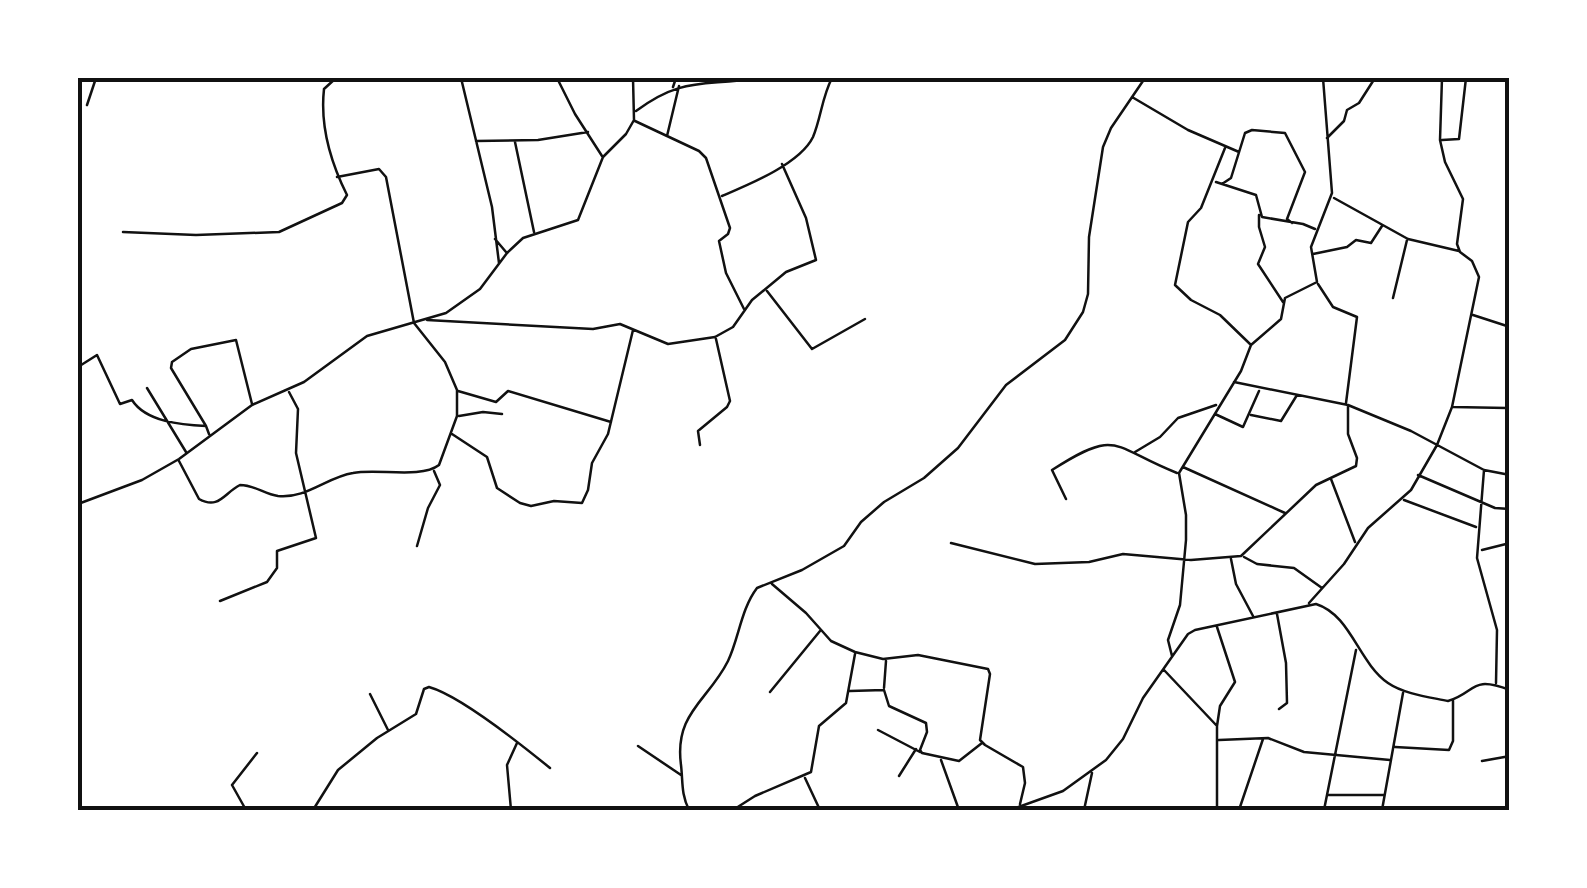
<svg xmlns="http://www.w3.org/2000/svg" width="1587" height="888" viewBox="0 0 1587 888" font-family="'Golos Text',sans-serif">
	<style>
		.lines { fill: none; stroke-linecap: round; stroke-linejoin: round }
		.minor { stroke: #111; stroke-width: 2.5 }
		.neatline { fill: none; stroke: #111; stroke-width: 4 }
	</style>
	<rect width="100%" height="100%" fill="#fff"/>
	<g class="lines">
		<path class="minor" d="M461 78 492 207 499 263
			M557 78 575 114 602 156
			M673 87 676 78
			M1132 97 1188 130 1239 152
			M87 105 96 78
			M636 111C683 76 704 87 756 78
			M635 121 699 151 706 158 730 228 728 234 719 241 726 273 744 309
			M667 136 679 86
			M1327 138 1344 121 1347 110 1359 103 1375 78
			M1442 140 1459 139 1466 78
			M476 141 538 140 588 132
			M515 142 534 232
			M1225 148 1201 208 1188 222 1175 285 1191 300 1220 315 1250 344
			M1216 182 1256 195 1262 217 1303 224 1315 229
			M1222 184 1231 178 1245 133 1252 130 1285 133 1305 172 1287 219 1292 223
			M722 196C748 185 800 164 813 137 821 118 822 97 832 78
			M1334 198 1408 239 1459 251
			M1259 215V227L1265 247 1258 264 1283 302
			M123 232 196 235 279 232 342 203 347 195C331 163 320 125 324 89L336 78
			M495 239 506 252
			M1313 254 1347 247 1356 240 1371 243 1382 226
			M1318 284 1333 307 1357 317 1346 403
			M767 291 812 349 865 319
			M1393 298 1407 240
			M1473 315 1510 327
			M427 320 593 329 620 324 668 344 715 337 733 327 752 300 786 272 816 260 806 218 782 164
			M78 367 97 355 120 404 132 400C146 422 182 425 206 426L209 434
			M1234 382 1348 405 1411 431 1484 470 1510 475
			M147 388 186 452
			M458 391 496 402 508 391 611 422
			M1453 407 1507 408
			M1215 414 1243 427 1259 391
			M1251 415 1281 421 1297 395
			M459 416 483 412 502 414
			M206 426 171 368 172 362 191 349 236 340 252 404
			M452 434 487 457 497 488 520 503 531 506 554 501 582 503 588 490 592 463 608 434 633 330
			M700 445 698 431 727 407 730 401 716 339
			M1135 452 1160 437 1178 418 1216 405
			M179 461 199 499C219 510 224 493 240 485 255 485 264 494 278 496 306 499 327 477 353 473 376 468 421 479 439 465L457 416V390L445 362 414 323 386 177 379 169 337 177
			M1183 467 1285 513
			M1484 470 1477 558 1497 630 1496 683
			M1418 475 1495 508 1510 509
			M1331 479 1355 542
			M1066 499 1052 470C1119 427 1111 447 1177 473
			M1404 500 1476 527
			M78 504 142 480 179 459 252 405 304 382 367 336 446 313 480 289 507 253 523 238 578 220 603 157 626 134 634 120 633 78
			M951 543 1035 564 1089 562 1123 554 1191 560 1241 556 1316 485 1356 466 1357 458 1348 434V405
			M417 546 428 508 440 485 434 471
			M1482 550 1510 543
			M1244 557 1257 564 1294 568 1322 588
			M1231 559 1236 584 1253 616
			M772 584 806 613 831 641 855 652 883 659 918 655 988 669 990 674 980 740 985 745 1023 767 1025 783 1020 804
			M220 601 267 582 277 568V551L316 538 296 453 298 409 289 392
			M1309 603 1344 564 1368 528 1411 490 1437 445 1452 407 1479 277 1472 261 1460 252 1457 244 1463 199 1445 162 1440 140 1442 78
			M1277 614 1286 663 1287 703 1279 709
			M1172 656 1168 640 1180 605 1186 540V515L1179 473 1241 371 1251 345 1281 319 1285 298 1317 282 1311 247 1332 193 1323 78
			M1164 670 1217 726V810
			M884 688 886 661
			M850 691 884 690 889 706 926 723 927 732 920 750 922 753 959 761 982 743
			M770 692 820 631
			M370 694 388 730
			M1217 726 1220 706 1235 682 1217 627
			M878 730 920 752
			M1219 740 1268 738 1304 752 1390 760
			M638 746 681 775
			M1395 747 1449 750 1453 741V700
			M1508 758 1510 778
			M941 760 959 810
			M1482 761 1510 756
			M899 776 916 749
			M805 778 820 810
			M1329 795H1384
			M246 810 232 785 257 753
			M313 810 338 770 377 738 416 714 424 689 429 687C461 696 523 746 550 768
			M511 810 507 765 517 743
			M689 810C681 794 683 782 681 765 674 713 708 701 728 661 739 638 741 609 757 588L802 570 844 546 861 522 884 502 924 478 958 448 1006 385 1065 340 1083 312 1088 294 1089 237 1103 147 1111 128 1145 78
			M733 810 755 796 811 772 819 726 846 703 855 654
			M1010 810 1063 791 1106 760 1123 739 1143 698 1188 634 1195 630 1316 604C1351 615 1358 662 1388 683 1404 694 1429 697 1448 701 1477 692 1470 675 1510 690
			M1084 810 1092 773
			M1239 810 1263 739
			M1324 810 1356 650
			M1382 810 1403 693"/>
	</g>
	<rect width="1587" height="888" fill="none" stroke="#ffffff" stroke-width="160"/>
	<rect x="80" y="80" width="1427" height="728" class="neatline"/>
</svg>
